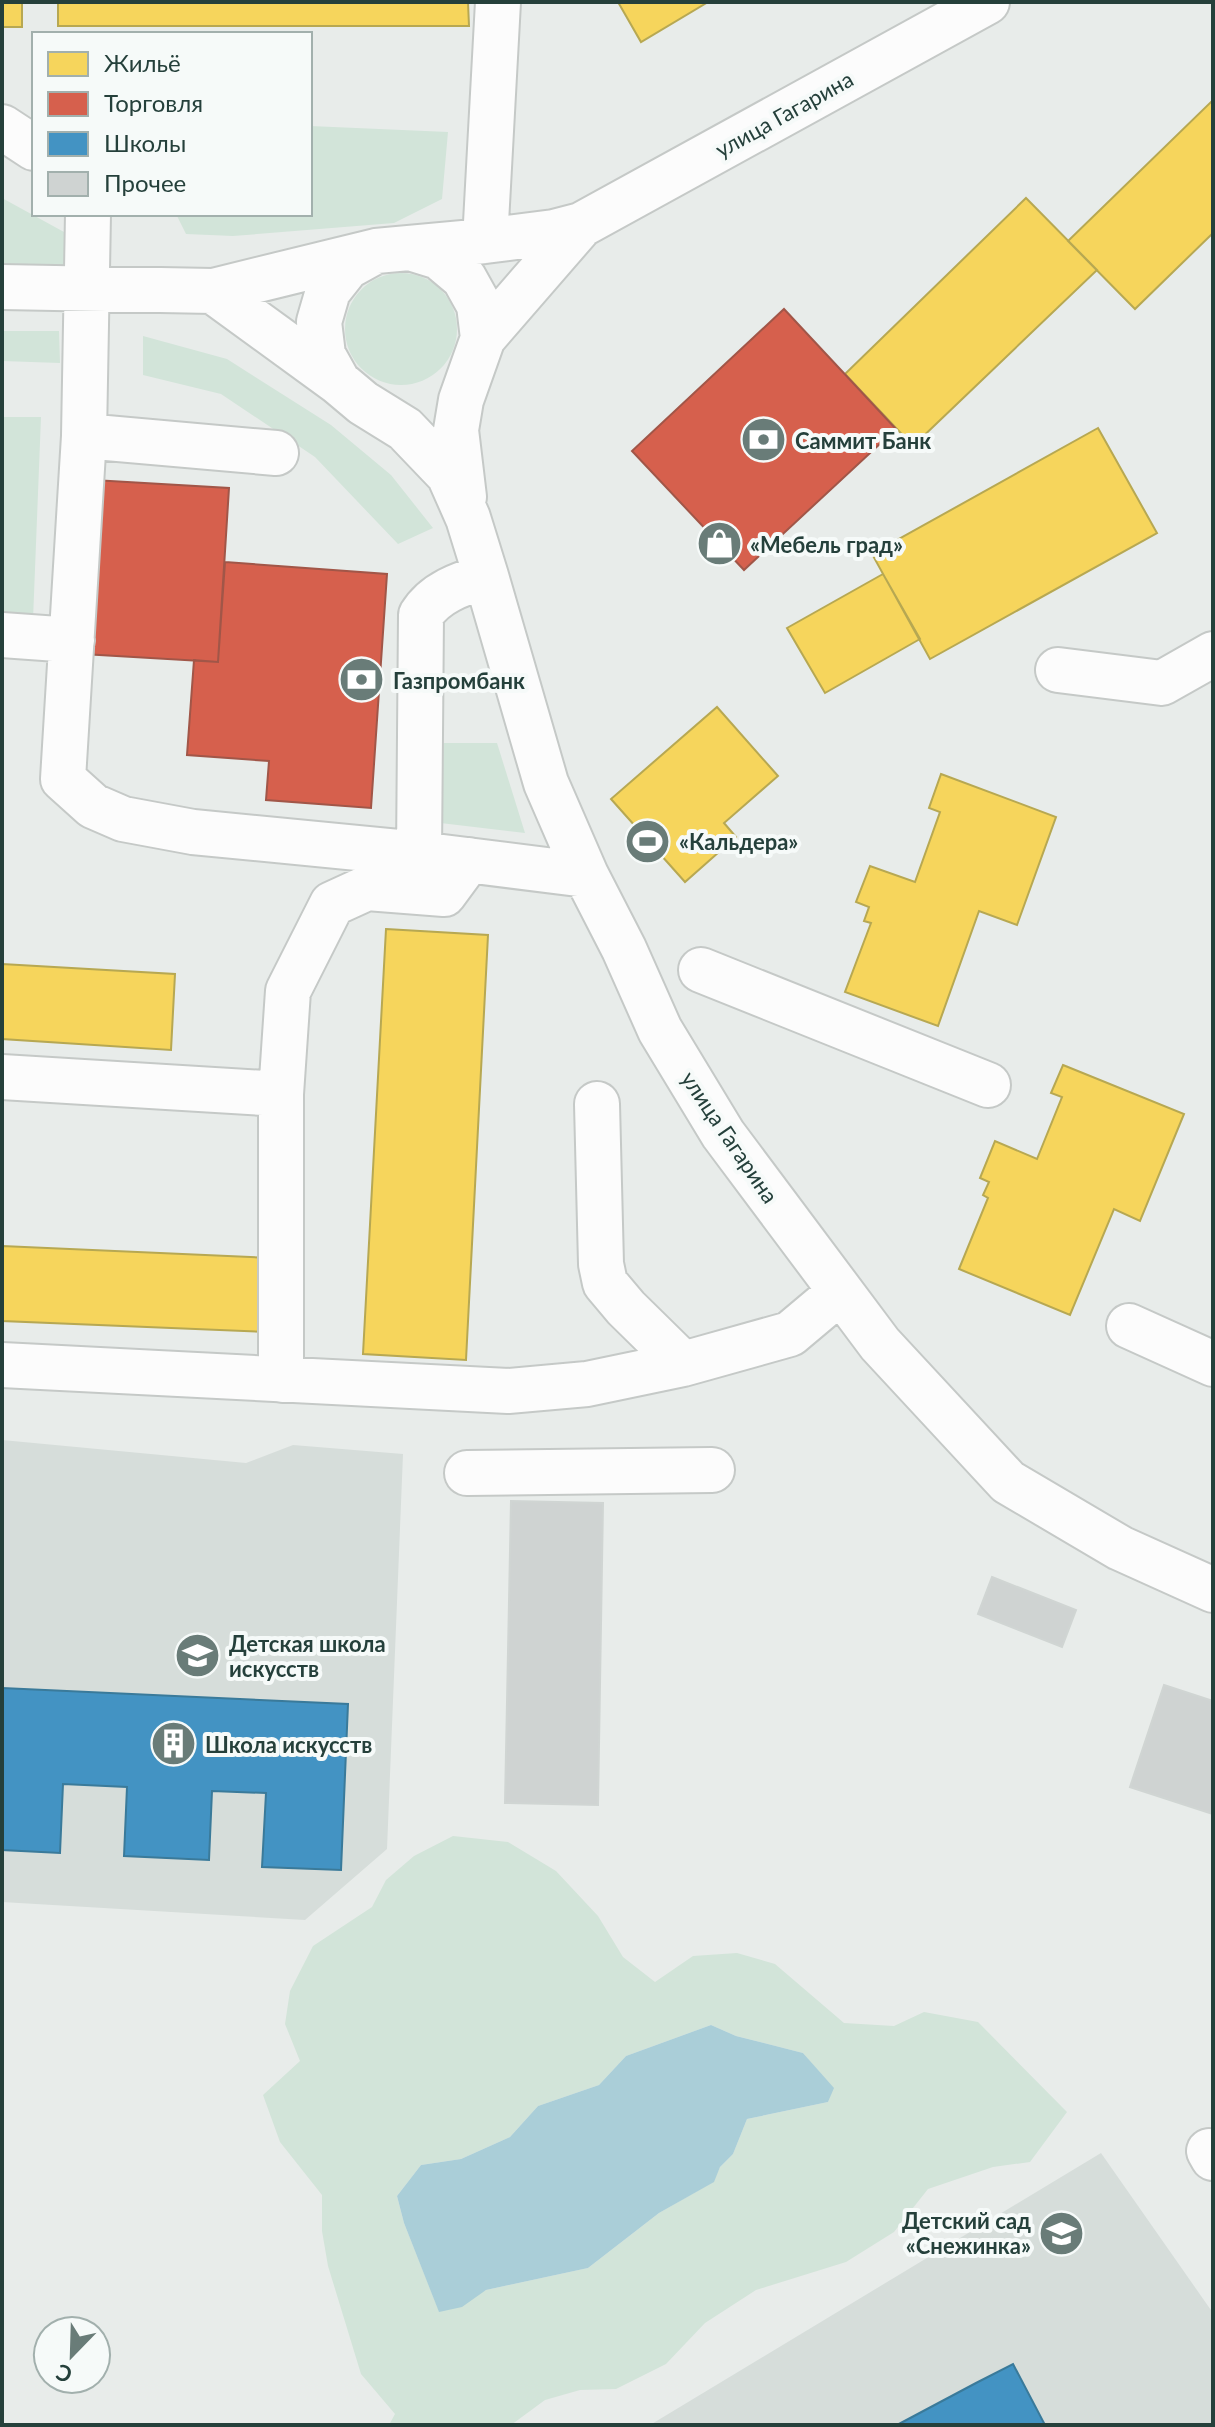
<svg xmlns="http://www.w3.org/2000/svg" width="1215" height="2427" viewBox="0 0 1215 2427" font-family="Lato,sans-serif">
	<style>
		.built { fill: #d6ddda }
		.green { fill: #d2e4d9; fill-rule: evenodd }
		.water { fill: #aaced8 }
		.homes { fill: #f6d55c; stroke: #b7a852; stroke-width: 2 }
		.shops { fill: #d6604d; stroke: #a15648; stroke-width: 2 }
		.schools { fill: #4393c3; stroke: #3a7a9a; stroke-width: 2 }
		.building { fill: #cfd3d2; stroke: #d0d5d3; stroke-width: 2 }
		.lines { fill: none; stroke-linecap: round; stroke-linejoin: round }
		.minor-casing { stroke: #c5c9c7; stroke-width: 48 }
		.minor { stroke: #fcfcfc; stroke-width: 44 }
		.labels { text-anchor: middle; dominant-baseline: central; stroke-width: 8; stroke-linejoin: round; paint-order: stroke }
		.street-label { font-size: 22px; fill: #25403b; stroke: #f6faf9 }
		.poi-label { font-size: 22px; font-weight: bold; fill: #25403b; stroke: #f6faf9; text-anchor: start }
	</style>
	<rect width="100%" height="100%" fill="#e8ecea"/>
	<path class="built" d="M2 1440 246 1463 293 1445 403 1454 387 1849 305 1920 2 1902Z
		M1101 2153 1213 2313V2425H650Z"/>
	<path class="green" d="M310 126 448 132 442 199 394 223 233 236 186 234 176 214H310Z
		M2 198 64 232 73 266 2 264Z
		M345 329a56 56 0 1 1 112 0a56 56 0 1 1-112 0Z
		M2 331H59L60 363 2 361Z
		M143 336 227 359 331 425 391 475 433 528 398 544 315 457 221 394 143 375Z
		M3 417H41L33 620H2Z
		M433 743H497L525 833 432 822Z
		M453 1836 508 1842 556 1871 598 1916 623 1957 655 1982 693 1956 737 1953 775 1964 844 2023 894 2026 924 2012 978 2022 1067 2112 1030 2162 993 2167 928 2189 894 2232 846 2262 756 2290 705 2323 666 2364 616 2389 580 2390 545 2400 511 2425H389L395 2414 361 2374 328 2266 322 2231V2195L280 2142 263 2095 300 2061 285 2024 290 1991 313 1946 372 1907 386 1880 414 1856ZM711 2025 736 2036 803 2053 833 2088 828 2102 747 2119 733 2154 720 2167 713 2182 659 2213 588 2268 486 2290 439 2311 404 2223 397 2196 421 2165 461 2159 510 2137 538 2106 599 2085 626 2056Z"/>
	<path class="water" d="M711 2025 736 2036 803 2053 834 2088 828 2102 747 2119 733 2154 720 2167 714 2182 659 2213 588 2268 486 2290 462 2307 439 2312 404 2223 397 2196 421 2165 461 2159 510 2137 538 2106 599 2085 626 2056Z"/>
	<path class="homes" d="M2 2H22V27H2Z
		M58 2H468L469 26H58Z
		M618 2H708L641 42Z
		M1213 100V233L1135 309 1068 241Z
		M1026 198 1097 270 913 446 845 374Z
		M1098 428 1157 533 930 659 872 554Z
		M883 574 920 639 825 693 787 628Z
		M717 707 778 776 724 823 736 837 685 882 611 799Z
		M941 774 1056 817 1017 925 979 911 938 1026 845 992 871 923 864 921 869 907 856 902 870 866 915 882 940 812 929 808Z
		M386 929 488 935 466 1360 363 1354Z
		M2 964 175 974 171 1050 2 1039Z
		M1063 1065 1184 1114 1140 1221 1114 1209 1070 1315 959 1269 988 1198 983 1195 989 1182 980 1178 995 1141 1037 1159 1062 1097 1051 1093Z
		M2 1246 270 1258 268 1332 2 1321Z"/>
	<path class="shops" d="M784 309 896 429 744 570 632 451Z
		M93 480 229 488 218 662 83 654Z
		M225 562 387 574 371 808 266 800 269 761 187 755 194 660 218 662Z"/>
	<path class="schools" d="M2 1688 348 1704 341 1870 262 1867 266 1793 212 1791 209 1860 124 1856 127 1787 63 1784 60 1853 2 1850Z
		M1013 2364 1045 2425H897L976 2383Z"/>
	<path class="building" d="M511 1501 603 1503 598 1805 505 1803Z
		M992 1577 1076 1610 1062 1647 978 1614Z
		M1164 1685 1213 1701V1814L1130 1787Z"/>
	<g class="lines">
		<defs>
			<path id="minor" d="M2 127 34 148
				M485 241 498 2
				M410 248 439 257 464 278 479 305 483 338 461 400 456 430 464 497
				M376 251 347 267 328 291 319 322 323 355 338 382 363 403 405 429 449 475 468 518 486 576 546 783 586 875 624 949 660 1030 723 1134 880 1344 1008 1482 1120 1548 1213 1590
				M2 287 213 291 376 251 485 241 554 232 581 225 987 2
				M213 291 338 382
				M483 338 581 225
				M84 436 88 214
				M276 453 84 436 63 779 93 806 123 819 193 832 419 854 586 875
				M2 635 72 640
				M1058 670 1162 683 1213 654
				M419 854 421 615C435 592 461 584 486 576
				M701 970 988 1085
				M2 1077 281 1094V1380
				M281 1094 288 991 332 904 367 888 444 894 469 860
				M597 1104 601 1264 605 1283 626 1308 683 1364
				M1129 1326 1213 1364
				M2 1365 508 1391 587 1384 683 1364 790 1334 840 1292
				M467 1473 712 1470
				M1209 2151 1213 2158"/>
		</defs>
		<use href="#minor" class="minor-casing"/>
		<use href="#minor" class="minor"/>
	</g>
	<defs>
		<symbol id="bank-disc" viewBox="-11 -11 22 22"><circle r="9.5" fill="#697c78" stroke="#f6faf9"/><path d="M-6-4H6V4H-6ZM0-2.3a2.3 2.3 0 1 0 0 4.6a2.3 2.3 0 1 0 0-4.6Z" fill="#fff"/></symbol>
		<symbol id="shop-disc" viewBox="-11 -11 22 22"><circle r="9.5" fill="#697c78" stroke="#f6faf9"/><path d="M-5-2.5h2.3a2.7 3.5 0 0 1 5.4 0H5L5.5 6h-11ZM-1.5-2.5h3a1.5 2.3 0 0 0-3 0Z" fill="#fff"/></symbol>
		<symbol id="stadium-disc" viewBox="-11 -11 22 22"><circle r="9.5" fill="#697c78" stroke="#f6faf9"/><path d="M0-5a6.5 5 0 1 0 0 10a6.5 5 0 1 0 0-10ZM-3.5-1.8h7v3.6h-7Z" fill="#fff"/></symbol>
		<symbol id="school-disc" viewBox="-11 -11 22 22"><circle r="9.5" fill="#697c78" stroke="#f6faf9"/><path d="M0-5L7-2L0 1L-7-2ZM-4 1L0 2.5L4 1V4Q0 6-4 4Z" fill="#fff"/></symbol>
		<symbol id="building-disc" viewBox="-11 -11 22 22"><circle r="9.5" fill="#697c78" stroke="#f6faf9"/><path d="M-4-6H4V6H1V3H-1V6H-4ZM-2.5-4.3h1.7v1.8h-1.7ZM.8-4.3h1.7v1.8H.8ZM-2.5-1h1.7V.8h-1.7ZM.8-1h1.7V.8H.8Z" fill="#fff"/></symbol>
	</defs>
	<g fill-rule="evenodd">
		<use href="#bank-disc" x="738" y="414" width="51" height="51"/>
		<use href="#shop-disc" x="694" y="518" width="51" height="51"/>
		<use href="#bank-disc" x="336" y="654" width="51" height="51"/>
		<use href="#stadium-disc" x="622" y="816" width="51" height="51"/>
		<use href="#school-disc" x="172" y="1630" width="51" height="51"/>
		<use href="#building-disc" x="148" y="1718" width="51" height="51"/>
		<use href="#school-disc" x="1036" y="2208" width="51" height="51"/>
	</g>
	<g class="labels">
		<g class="street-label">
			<text transform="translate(784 114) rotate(-29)">улица Гагарина</text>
			<text transform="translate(730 1137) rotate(56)">улица Гагарина</text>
		</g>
		<g class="poi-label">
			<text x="795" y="440">Саммит Банк</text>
			<text x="750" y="544">«Мебель град»</text>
			<text x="393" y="680">Газпромбанк</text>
			<text x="679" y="841">«Кальдера»</text>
			<text x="229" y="1643">Детская школа<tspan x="229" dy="25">искусств</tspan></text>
			<text x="205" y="1744">Школа искусств</text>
			<text x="1031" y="2220" text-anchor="end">Детский сад<tspan x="1031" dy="25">«Снежинка»</tspan></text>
		</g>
	</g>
	<rect width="1215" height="2427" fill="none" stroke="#25403b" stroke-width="8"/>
	<rect x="32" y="32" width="280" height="184" fill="#f6faf9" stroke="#a2b0ad" stroke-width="2"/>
	<rect x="48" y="52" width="40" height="24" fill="#f6d55c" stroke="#a2b0ad" stroke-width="2"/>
	<text x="104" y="72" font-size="24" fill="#25403b">Жильё</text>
	<rect x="48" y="92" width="40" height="24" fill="#d6604d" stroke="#a2b0ad" stroke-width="2"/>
	<text x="104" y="112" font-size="24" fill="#25403b">Торговля</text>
	<rect x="48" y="132" width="40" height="24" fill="#4393c3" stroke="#a2b0ad" stroke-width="2"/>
	<text x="104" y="152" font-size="24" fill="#25403b">Школы</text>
	<rect x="48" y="172" width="40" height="24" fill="#cfd3d2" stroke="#a2b0ad" stroke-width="2"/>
	<text x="104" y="192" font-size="24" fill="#25403b">Прочее</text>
	<g transform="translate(72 2355) rotate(203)"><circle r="38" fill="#f6faf9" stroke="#a2b0ad" stroke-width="2"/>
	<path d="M0-6L14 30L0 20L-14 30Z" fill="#697c78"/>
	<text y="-12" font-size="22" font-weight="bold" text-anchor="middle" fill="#25403b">С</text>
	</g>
</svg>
